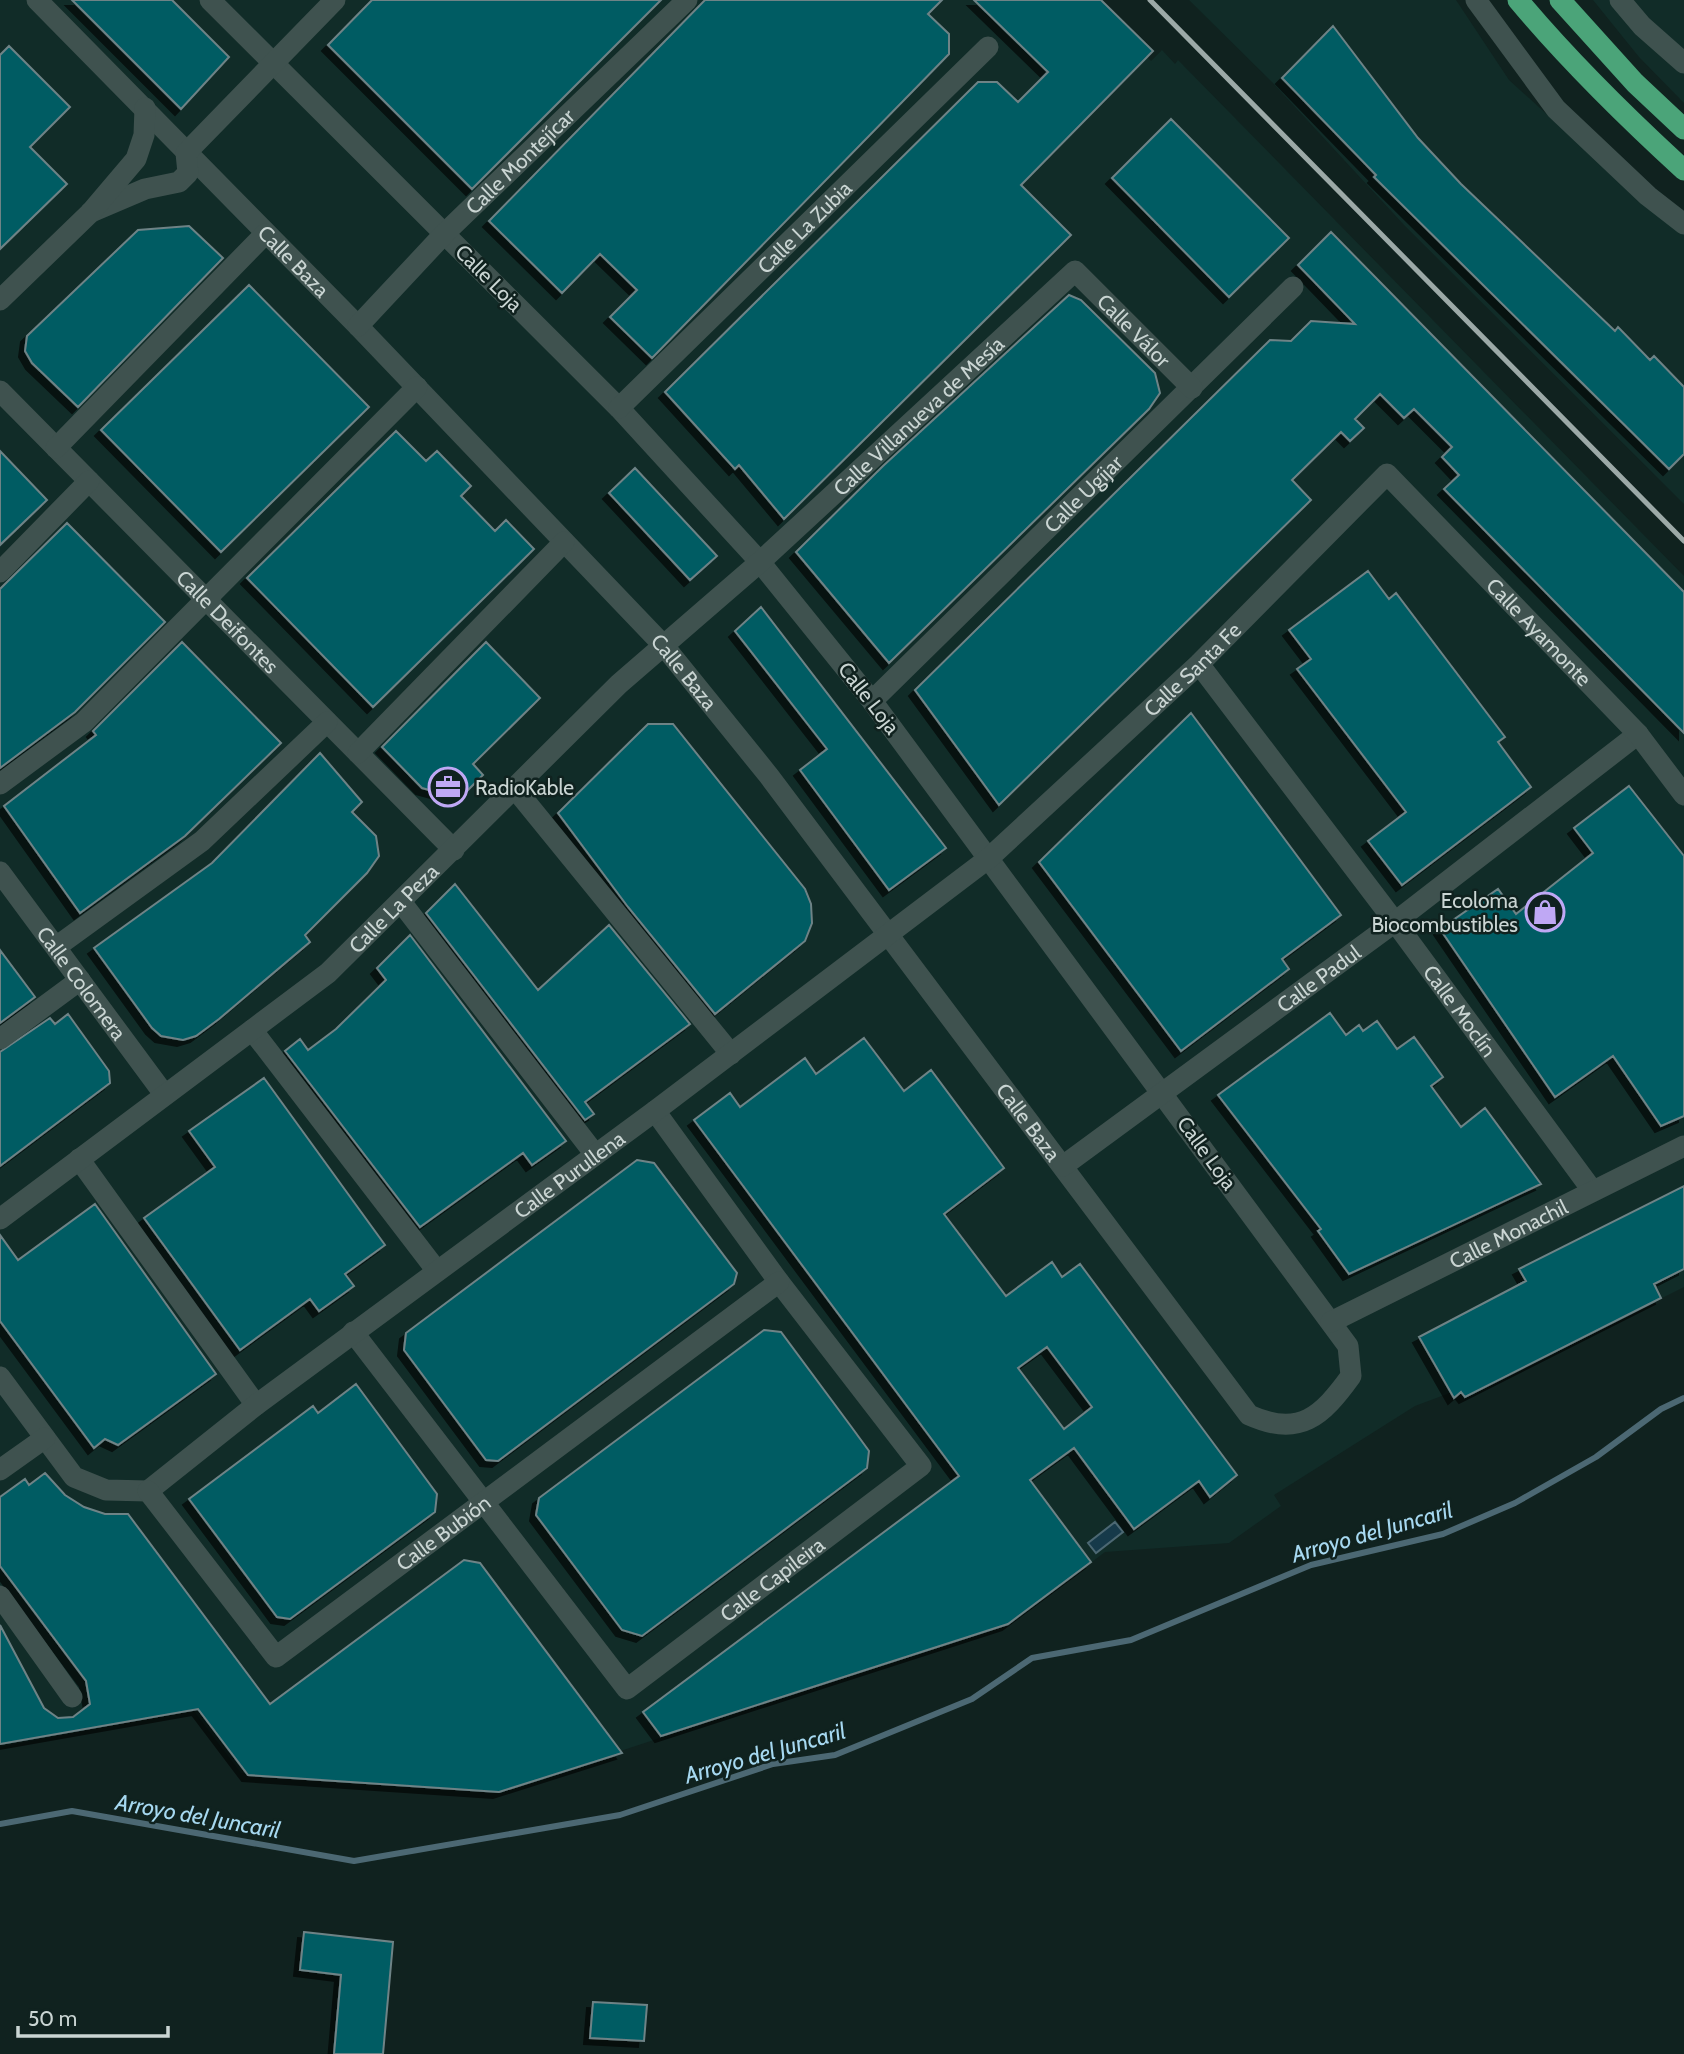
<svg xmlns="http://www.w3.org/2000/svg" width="1684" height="2054" viewBox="0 0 1684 2054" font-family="Cabin,sans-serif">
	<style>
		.built { fill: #112c28 }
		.water { fill: #163a4a; stroke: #4c6873; stroke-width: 2 }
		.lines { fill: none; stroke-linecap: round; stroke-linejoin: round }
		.stream { stroke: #4c6873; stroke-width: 6 }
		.building { fill: #005b64; stroke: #6e8386; stroke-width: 2; fill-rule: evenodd; filter: url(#shadow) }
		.minor { stroke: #3f524f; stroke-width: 21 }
		.highway { stroke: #4ba479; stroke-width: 21 }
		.rail { stroke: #9ca9a7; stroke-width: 5 }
		.labels { text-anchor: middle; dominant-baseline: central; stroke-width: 5; stroke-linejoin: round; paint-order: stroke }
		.street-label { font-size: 21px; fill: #cad5d3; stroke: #10221f }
		.poi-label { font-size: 21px; fill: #cad5d3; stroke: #10221f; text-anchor: start }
		.water-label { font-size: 23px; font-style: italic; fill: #a6d8f0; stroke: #10221f }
	</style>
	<defs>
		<filter id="shadow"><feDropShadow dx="-6" dy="6" stdDeviation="0" flood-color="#0009"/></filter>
	</defs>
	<rect width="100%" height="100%" fill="#10221f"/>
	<path class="built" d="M0 0H1091L1151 61 1162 50 1175 64 1178 60 1684 576V1287L1538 1360 1415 1406 1274 1495 1281 1506 1229 1543 1105 1552 1015 1621 502 1790 241 1773 193 1710 0 1747Z
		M1189 0H1456L1509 80 1618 179 1684 231V504L1405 226 1272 82Z
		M1593 0H1684V103L1639 57Z"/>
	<path class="water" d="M1115 1522 1123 1532 1096 1553 1088 1543Z"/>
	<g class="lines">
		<path class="stream" d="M0 1824 72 1811 354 1861 620 1815 773 1764 835 1755 972 1699 1032 1658 1131 1640 1311 1565 1443 1534 1515 1503 1596 1457 1661 1409 1684 1398"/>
	</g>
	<path class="building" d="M72 0H172L229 57 181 109Z
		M372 0H661L472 189 328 45Z
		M705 0H942L928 14 949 34V54L652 358 610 317 637 290 600 254 562 293 489 221Z
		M974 0H1101L1153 51 1021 185 1071 235 784 519 739 465 735 469 665 392 978 82H997L1018 102 1048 72Z
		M1333 26 1418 138 1461 184 1615 331 1618 327 1650 360 1654 356 1684 387V454L1669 469 1374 177 1376 175 1282 78Z
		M9 46 70 107 30 147 67 184 0 249V55Z
		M1171 119 1289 238 1229 297 1112 178Z
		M189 226 223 258 78 407 32 363 25 351 27 336 138 230Z
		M1331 232 1684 592V733L1444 489 1459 475 1442 457 1452 447 1414 409 1404 418 1380 394 1355 419 1364 428 1350 441 1341 432 1292 480 1311 500 999 805 915 690 1270 340 1291 341 1311 321 1355 324 1298 265Z
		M249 285 369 407 221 552 101 430Z
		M1069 295 1081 300 1155 373 1160 393 1149 409 889 663 796 552 883 466Z
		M396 431 426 461 437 451 471 486 461 496 495 531 506 520 534 549 373 707 247 578Z
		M0 451 47 500 0 545Z
		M635 468 717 556 690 580 609 493Z
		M67 523 165 622 75 712 0 768V589Z
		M1368 571 1389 599 1396 593 1505 737 1498 742 1531 787 1402 885 1368 841 1406 812 1297 669 1311 659 1289 630Z
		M761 607 946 848 889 890 800 770 827 749 735 631Z
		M182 642 281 743 185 836 80 913 4 806 96 735 93 731Z
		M486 642 540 698 473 764 483 775 466 792 451 796 422 788 382 747Z
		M1191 713 1341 915 1282 959 1289 969 1181 1051 1039 862Z
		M648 724H673L805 889 811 904 812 923 805 941 715 1014 628 907 558 813Z
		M320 753 362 802 352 812 376 836 379 856 367 873 305 935 310 942 219 1019 196 1036 183 1040 161 1036 152 1028 94 948 212 863Z
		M1629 786 1684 856V1116L1661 1126 1613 1056 1555 1097 1440 929 1498 889 1516 914 1593 853 1574 828Z
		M455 884 538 990 609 925 690 1024 585 1102 594 1114 585 1120 426 913Z
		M410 935 566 1141 532 1165 523 1153 420 1227 285 1051 300 1039 308 1050 336 1029 386 980 377 968Z
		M0 950 35 997 0 1023Z
		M1330 1013 1346 1035 1359 1025 1363 1031 1377 1021 1397 1049 1414 1037 1443 1077 1431 1086 1461 1127 1485 1108 1541 1184 1349 1274 1318 1231 1321 1229 1218 1095Z
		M68 1014 109 1071 110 1083 0 1166V1052L50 1018 55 1024Z
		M864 1038 904 1091 931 1070 1004 1168 944 1214 1006 1296 1052 1262 1062 1277 1080 1264 1237 1475 1210 1497 1199 1481 1134 1529 1074 1448 1030 1480 1091 1562 1008 1624 661 1736 643 1712 959 1476 694 1120 730 1093 740 1107 805 1058 816 1074ZM1047 1347 1092 1407 1064 1429 1018 1368Z
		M264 1078 385 1245 345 1274 354 1286 319 1311 310 1299 240 1350 144 1218 215 1167 189 1131Z
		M637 1160 654 1163 737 1273 734 1284 498 1461 486 1460 404 1350 406 1333Z
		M1684 1186V1269L1654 1284 1661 1298 1465 1397 1461 1392 1454 1398 1419 1337 1526 1281 1519 1269Z
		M95 1204 216 1374 118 1445 105 1439 94 1448 0 1321V1235L18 1260Z
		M764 1330 781 1332 850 1425 869 1451 867 1468 642 1636 622 1630 536 1515 539 1498Z
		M356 1384 437 1494 435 1512 290 1619 277 1617 189 1499 313 1406 318 1413Z
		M45 1473 65 1495 84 1507 105 1514H128L270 1704 464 1560 480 1563 622 1753 499 1792 248 1775 198 1709 0 1744V1625L44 1708 58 1718 73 1717 90 1704 86 1681 0 1566V1497L25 1479 29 1485Z
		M304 1932 393 1942 383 2054H334L341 1975 300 1970Z
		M593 2002 647 2005 644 2041 590 2038Z"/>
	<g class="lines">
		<g class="minor">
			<path id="s1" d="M37 0 358 326 664 646 769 776 1249 1415C1300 1438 1322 1416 1351 1376L1348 1346 872 701 760 562 619 408 210 0"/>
			<path d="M1476 0 1556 109 1648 196 1684 224"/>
			<path d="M1620 0 1642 26 1684 63"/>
			<path d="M91 212 145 189 179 182 188 173 186 153 335 0"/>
			<path d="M0 300 91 212 136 159 144 135 145 108"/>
			<path id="s2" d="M358 326 445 233 687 0"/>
			<path id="s3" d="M0 391 454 850"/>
			<path id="s4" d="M619 408 988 47"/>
			<path d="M56 448 265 234"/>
			<path d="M0 572 89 481"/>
			<path id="s5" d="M1199 664 1395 922 1592 1190"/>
			<path id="s6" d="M872 701 1293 287"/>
			<path d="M358 753 564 542"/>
			<path d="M0 784 84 722 417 387"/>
			<path d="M516 790 731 1054"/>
			<path id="s7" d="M0 872 164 1094"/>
			<path d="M401 902 594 1153"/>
			<path d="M56 947 202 841 327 722"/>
			<path d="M252 1030 437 1271"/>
			<path d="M0 1039 80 980"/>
			<path d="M79 1159 256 1405"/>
			<path id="s8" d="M1063 1166 1395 922 1638 734"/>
			<path id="s9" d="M0 1219 328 973 619 684 760 562 1075 271 1192 388"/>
			<path id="s10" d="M1331 1322 1684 1146"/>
			<path id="s11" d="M353 1332 627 1689 921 1466 779 1282 655 1111"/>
			<path d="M0 1377 74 1477 106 1490 148 1491"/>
			<path d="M0 1470 45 1438"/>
			<path id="s12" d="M148 1491 256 1405 655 1111 989 858 1199 664 1387 474 1638 734 1684 795"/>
			<path id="s13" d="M148 1491 276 1657 779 1282"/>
			<path d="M0 1596 72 1697"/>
		</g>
		<path class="highway" d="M1518 0C1569 61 1625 116 1684 170
			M1560 0 1635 83 1684 129"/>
		<path class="rail" d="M1150 0 1684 541"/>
	</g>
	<defs>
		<symbol id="office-ring" viewBox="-11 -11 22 22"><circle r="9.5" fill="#10221f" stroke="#bfa8f4" stroke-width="1.5"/><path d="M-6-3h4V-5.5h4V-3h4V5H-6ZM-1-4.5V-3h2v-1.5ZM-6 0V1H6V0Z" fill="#bfa8f4"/></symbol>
		<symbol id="shop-ring" viewBox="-11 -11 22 22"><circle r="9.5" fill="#10221f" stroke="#bfa8f4" stroke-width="1.5"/><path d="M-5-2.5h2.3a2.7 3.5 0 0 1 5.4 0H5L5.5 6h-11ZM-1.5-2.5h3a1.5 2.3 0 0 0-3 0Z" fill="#bfa8f4"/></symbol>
	</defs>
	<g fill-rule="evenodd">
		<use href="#office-ring" x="426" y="765" width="44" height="44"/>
		<use href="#shop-ring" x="1523" y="890" width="44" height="44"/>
	</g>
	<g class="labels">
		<g class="street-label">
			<text stroke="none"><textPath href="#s2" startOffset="231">Calle Montejícar</textPath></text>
			<text stroke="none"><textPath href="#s4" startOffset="259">Calle La Zubia</textPath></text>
			<text stroke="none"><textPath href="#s1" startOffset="366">Calle Baza</textPath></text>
			<text transform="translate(489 278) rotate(45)">Calle Loja</text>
			<text stroke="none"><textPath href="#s9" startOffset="1519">Calle Válor</textPath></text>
			<text stroke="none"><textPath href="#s9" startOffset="1222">Calle Villanueva de Mesía</textPath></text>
			<text stroke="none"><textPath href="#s6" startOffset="296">Calle Ugíjar</textPath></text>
			<text stroke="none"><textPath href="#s3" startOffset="324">Calle Deifontes</textPath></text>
			<text stroke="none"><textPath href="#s12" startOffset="1825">Calle Ayamonte</textPath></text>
			<text stroke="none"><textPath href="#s12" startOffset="1330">Calle Santa Fe</textPath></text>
			<text stroke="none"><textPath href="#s1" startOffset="933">Calle Baza</textPath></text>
			<text transform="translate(869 698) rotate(52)">Calle Loja</text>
			<text stroke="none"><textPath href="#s9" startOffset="502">Calle La Peza</textPath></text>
			<text stroke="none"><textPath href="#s8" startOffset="317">Calle Padul</textPath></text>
			<text stroke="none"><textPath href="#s7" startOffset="138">Calle Colomera</textPath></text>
			<text stroke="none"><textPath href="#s5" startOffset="434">Calle Moclín</textPath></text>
			<text stroke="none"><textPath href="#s1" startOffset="1500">Calle Baza</textPath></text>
			<text transform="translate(1207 1153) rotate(54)">Calle Loja</text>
			<text stroke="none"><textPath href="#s12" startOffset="527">Calle Purullena</textPath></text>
			<text stroke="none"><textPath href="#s10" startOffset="198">Calle Monachil</textPath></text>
			<text stroke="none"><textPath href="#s13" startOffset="418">Calle Bubión</textPath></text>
			<text stroke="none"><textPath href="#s11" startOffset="632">Calle Capileira</textPath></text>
		</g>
		<g class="poi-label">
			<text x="475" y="787">RadioKable</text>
			<text x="1518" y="900" text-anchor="end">Ecoloma<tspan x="1518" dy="24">Biocombustibles</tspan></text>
		</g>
		<g class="water-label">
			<text transform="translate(1372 1532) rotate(-16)">Arroyo del Juncaril</text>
			<text transform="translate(765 1753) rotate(-16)">Arroyo del Juncaril</text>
			<text transform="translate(198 1816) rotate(10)">Arroyo del Juncaril</text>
		</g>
	</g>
	<path d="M18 2026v10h150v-10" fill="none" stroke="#cad5d3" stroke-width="3.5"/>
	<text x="28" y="2026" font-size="21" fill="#cad5d3" stroke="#10221f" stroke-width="5" paint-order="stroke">50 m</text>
</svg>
